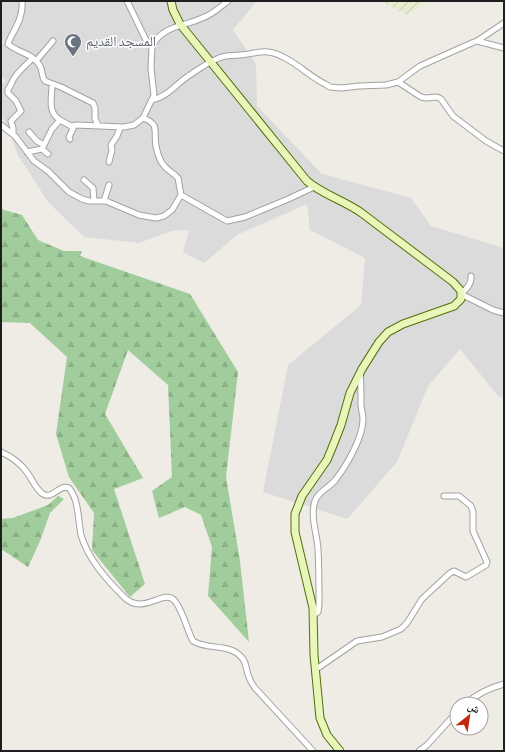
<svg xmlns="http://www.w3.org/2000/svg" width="505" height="752" viewBox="0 0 505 752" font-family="'Alegreya Sans','Noto Naskh Arabic',sans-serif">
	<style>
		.residential { fill: #dcdbdb }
		.farmland { fill: url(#farmland-furrows) }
		.forest { fill: url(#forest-firs) }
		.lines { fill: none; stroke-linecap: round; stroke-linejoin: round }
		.street-casing { stroke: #a2a2a2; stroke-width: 7 }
		.secondary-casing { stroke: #536f0a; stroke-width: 9 }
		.street { stroke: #fff; stroke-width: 5 }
		.secondary { stroke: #e9f6ba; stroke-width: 7 }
		.labels { text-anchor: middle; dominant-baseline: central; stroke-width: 3; stroke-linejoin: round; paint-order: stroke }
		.worship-label { font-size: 14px; fill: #5b616d; stroke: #fff; text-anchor: start }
	</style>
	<defs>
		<pattern id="farmland-furrows" width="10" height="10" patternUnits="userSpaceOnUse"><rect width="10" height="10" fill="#e5ecd0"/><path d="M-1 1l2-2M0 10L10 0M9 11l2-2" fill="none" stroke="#c4cab2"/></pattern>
		<pattern id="forest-firs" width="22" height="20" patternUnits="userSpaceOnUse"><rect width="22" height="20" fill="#a1cc9b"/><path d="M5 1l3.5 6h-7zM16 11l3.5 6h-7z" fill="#8aaf85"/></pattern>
	</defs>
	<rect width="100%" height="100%" fill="#eeece4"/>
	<path class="residential" d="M1 1H257L233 30 256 64 257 106 322 174 411 198 431 226 504 248V398L498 396 460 349 428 386 397 462 347 519 263 492 288 365 361 305 365 258 310 230 307 204 237 235 204 263 183 252 189 230 171 231 139 243 84 237 48 202 18 155 6 124 1 115V84L6 81 1 76V46L5 42 1 40Z"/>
	<path class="farmland" d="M380 1H428L407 15Z"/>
	<path class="forest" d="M1 209 22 215 38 240 64 251H82L80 256 190 294 238 372 226 477 240 561 249 642 208 596 212 547 201 515 185 507 159 518 152 491 172 477 168 385 128 350 105 414 143 478 114 489 145 584 130 597 92 550 94 513 69 477 56 434 67 357 30 323 1 322Z
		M58 496 64 499 50 513 40 541 28 567 1 549V519L13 518 48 505Z"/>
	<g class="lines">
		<defs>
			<path id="street" d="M22 1C23 13 19 22 13 33 11 37 9 40 8 44 18 53 33 53 40 66 43 71 41 76 45 81L61 87 93 103 95 108V118L98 126
				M127 1 146 40 152 46
				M228 1C220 7 212 15 202 18 185 26 162 26 152 46L151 68 154 95 143 118C161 124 153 133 156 146 157 151 159 158 162 163 166 170 173 172 178 178L181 195 227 221 245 217 286 200 314 187
				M477 41 504 23
				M36 61 53 41
				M398 82 421 97 426 98 437 97 441 99 453 116 486 141 504 151
				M52 84C52 98 47 112 60 120
				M152 100C167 97 175 85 187 77 197 70 208 62 219 58 225 55 233 56 240 55 261 53 266 47 287 59 300 66 311 77 325 84L330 87 341 88 359 86 386 85 398 82 420 66 474 42 477 41 504 48
				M1 125 15 136 34 161 48 171 69 192 82 199 89 201H106L139 215 156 218 164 216 172 210 181 195
				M29 132 37 141 44 145
				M13 134V128L11 121 21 111 16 101 8 93V89C11 86 11 84 13 80 17 72 26 65 33 58
				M70 139 69 137 73 129 71 126
				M42 149 48 154
				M27 152 42 149 52 129 60 120 71 126 76 125 124 127 134 125 143 118
				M109 162 112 150 111 145 117 136 120 128
				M84 180 93 188 94 201
				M104 201 109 185
				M471 276C472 284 466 289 461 294L493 310 504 313
				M1 452C10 456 20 463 26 471 32 478 35 489 43 494 53 500 58 484 69 488 79 500 78 520 81 535 88 559 106 579 124 597 143 616 163 589 174 600 182 608 187 630 193 641 209 651 230 642 243 659 247 665 246 671 249 677 250 681 253 685 255 688L313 751
				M313 615 318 612 319 604C319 586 319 568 318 549 317 534 310 516 315 501 319 490 330 488 336 479 347 465 363 437 363 419 363 413 360 407 361 401 361 391 361 383 360 373
				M315 670 357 641 382 637 401 629 407 623 422 599 450 573 454 571 466 577 486 565 487 562 473 531V512L471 506 459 496H444
				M465 704C477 694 489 688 504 684
				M419 751 427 745 457 712"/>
			<path id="secondary" d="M171 1 173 10 180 24 307 181C323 195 346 201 363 214L453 282 461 291V299L454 306 403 324 388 332 379 342 362 369 350 393 341 425 332 448 327 460 302 496 295 514V532L313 608 314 655 320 718 327 735 340 751"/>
		</defs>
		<use href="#street" class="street-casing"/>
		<use href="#secondary" class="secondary-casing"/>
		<use href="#street" class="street"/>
		<use href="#secondary" class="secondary"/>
	</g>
	<defs>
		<symbol id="mosque-pin" viewBox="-11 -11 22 30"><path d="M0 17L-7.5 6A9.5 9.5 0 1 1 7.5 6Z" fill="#6b7280" stroke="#fff"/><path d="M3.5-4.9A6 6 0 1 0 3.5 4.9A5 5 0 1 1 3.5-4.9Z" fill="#fff"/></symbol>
	</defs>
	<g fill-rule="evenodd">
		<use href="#mosque-pin" x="63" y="32" width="20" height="27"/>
	</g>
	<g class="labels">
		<g class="worship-label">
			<text x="86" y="42">المسجد القديم</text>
		</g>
	</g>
	<rect width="505" height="752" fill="none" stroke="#1e1e1e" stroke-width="4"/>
	<g transform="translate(469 716) rotate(30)"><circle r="19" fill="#ffffff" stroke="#a5a5a5"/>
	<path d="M0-3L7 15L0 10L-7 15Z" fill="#c1280a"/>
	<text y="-6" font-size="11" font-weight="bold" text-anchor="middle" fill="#1e1e1e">ش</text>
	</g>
</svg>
